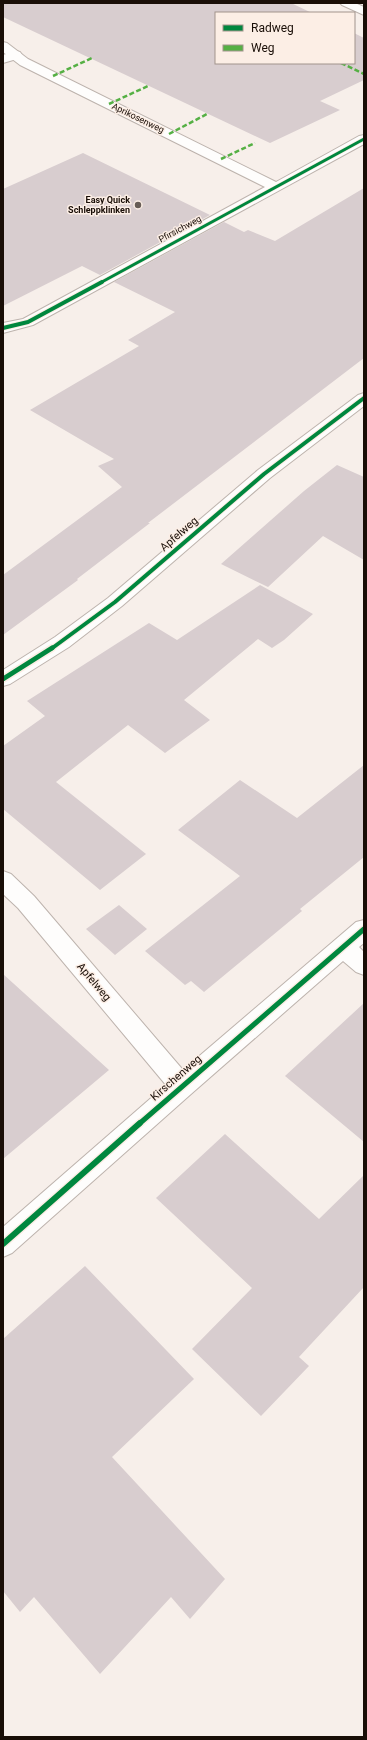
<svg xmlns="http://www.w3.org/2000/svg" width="367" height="1740" viewBox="0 0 367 1740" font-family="Roboto,sans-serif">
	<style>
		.building { fill: #d8cdcf }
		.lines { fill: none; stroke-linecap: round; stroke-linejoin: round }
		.service-casing { stroke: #bdb3ad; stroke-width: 2 }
		.minor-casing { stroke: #bdb3ad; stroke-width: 2 }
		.service { fill: #fefdfc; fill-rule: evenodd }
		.minor { fill: #fefdfc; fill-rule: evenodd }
		.quiet { stroke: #55b044; stroke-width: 2.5; stroke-dasharray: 5 2.5; stroke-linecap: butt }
		.cycleway-far3-casing { stroke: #fceee5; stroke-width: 4.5 }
		.cycleway-far2-casing { stroke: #fceee5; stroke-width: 6 }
		.cycleway-far1-casing { stroke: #fceee5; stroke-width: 8 }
		.cycleway-casing { stroke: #fceee5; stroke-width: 9 }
		.cycleway-far3 { stroke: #00873e; stroke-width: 3 }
		.cycleway-far2 { stroke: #00873e; stroke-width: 4 }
		.cycleway-far1 { stroke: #00873e; stroke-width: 5 }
		.cycleway { stroke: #00873e; stroke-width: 6 }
		.poi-dot { fill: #675d56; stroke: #fceee5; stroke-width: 1.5 }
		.labels { text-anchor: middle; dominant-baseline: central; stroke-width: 3; stroke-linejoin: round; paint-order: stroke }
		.far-street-label { font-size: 9px; fill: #190e07; stroke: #fceee5 }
		.far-poi-label { font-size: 9px; font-weight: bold; fill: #190e07; stroke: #fceee5; text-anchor: end }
		.street-label { font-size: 11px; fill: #190e07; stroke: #fceee5 }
	</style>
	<rect width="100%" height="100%" fill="#f7efea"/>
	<path class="building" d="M3 3H291L312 13H216V63H354V33L364 38V80L320 101 340 110 270 143 3 17Z
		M83 153 210 215 100 275 82 266 3 306V189Z
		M364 188V358L148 523H150L77 579 78 580 3 635V575L122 487 98 466 114 459 30 410 139 346 128 340 175 312 114 282 224 222 244 232 248 230 275 241Z
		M337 465 364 477V560L323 536 268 587 221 564 304 491Z
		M260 585 313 614 284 640 272 648 258 639 184 700 210 720 165 753 128 725 56 782 146 854 100 890 3 809V746L45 716 27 701 149 623 177 640Z
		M364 765V857L300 909 302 911 204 992 191 981 185 985 145 951 240 876 178 830 240 780 297 818Z
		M119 905 147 929 115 955 86 929Z
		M3 974 109 1070 3 1159Z
		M364 1003V1142L285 1076Z
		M225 1134 319 1219 364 1175V1287L299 1357 309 1366 261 1416 192 1349 252 1288 156 1198Z
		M85 1266 194 1379 112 1457 225 1579 190 1619 171 1597 100 1674 34 1597 20 1612 3 1591V1339Z"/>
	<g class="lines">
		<defs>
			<path id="service" d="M16 51 20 52 22 55 20 58 3 63V55Z"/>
			<path id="minor" d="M340 3H355L364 7V15L342 5Z
				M3 42 7 43 28 59 276 182 359 136 364 135V144L33 325 3 333V323L23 319 265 187 20 65 3 52Z
				M364 393V406L270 478 122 606 69 647 10 684 3 686V670L55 637 108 598 258 470 358 395Z
				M3 871 11 874 34 896 183 1070 356 922 364 920V943L359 947 364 952V975L356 972 343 961 191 1094 12 1253 3 1257V1227L166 1085 18 908 3 894Z"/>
		</defs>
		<use href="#service" class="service-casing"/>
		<use href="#minor" class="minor-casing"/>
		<use href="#service" class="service"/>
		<use href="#minor" class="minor"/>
		<path class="quiet" d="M341 63 364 74
			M53 76 92 58
			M109 104 148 86
			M169 134 207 114
			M221 159 255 143"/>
		<defs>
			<path id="cycleway-far3" d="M100 283 364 139"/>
			<path id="cycleway-far2" d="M3 328 28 322 102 282
				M51 649 115 602 264 474 364 398"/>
			<path id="cycleway-far1" d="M3 679 52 648
				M139 1124 364 929"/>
			<path id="cycleway" d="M3 1244 140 1123"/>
		</defs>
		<use href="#cycleway-far3" class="cycleway-far3-casing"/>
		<use href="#cycleway-far2" class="cycleway-far2-casing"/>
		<use href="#cycleway-far1" class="cycleway-far1-casing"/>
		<use href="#cycleway" class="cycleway-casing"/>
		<use href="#cycleway-far3" class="cycleway-far3"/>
		<use href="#cycleway-far2" class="cycleway-far2"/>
		<use href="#cycleway-far1" class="cycleway-far1"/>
		<use href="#cycleway" class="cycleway"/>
	</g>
	<circle class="poi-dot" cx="138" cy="205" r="4"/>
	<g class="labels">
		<g class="far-street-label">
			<text transform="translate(138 118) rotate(26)">Aprikosenweg</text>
			<text transform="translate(180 229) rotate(-28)">Pfirsichweg</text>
		</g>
		<g class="far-poi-label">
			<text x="130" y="200">Easy Quick<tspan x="130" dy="10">Schleppklinken</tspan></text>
		</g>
		<g class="street-label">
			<text transform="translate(179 534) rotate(-41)">Apfelweg</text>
			<text transform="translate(94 982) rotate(50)">Apfelweg</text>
			<text transform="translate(176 1078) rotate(-41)">Kirschenweg</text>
		</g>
	</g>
	<rect width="367" height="1740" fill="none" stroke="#190e07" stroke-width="8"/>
	<rect x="215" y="12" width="140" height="52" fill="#fceee5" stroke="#a1948c"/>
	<rect x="223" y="25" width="20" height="6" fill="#00873e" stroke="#a1948c"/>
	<text x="251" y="32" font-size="12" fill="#190e07">Radweg</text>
	<rect x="223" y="45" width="20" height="6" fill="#55b044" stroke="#a1948c"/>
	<text x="251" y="52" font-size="12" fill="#190e07">Weg</text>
</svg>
